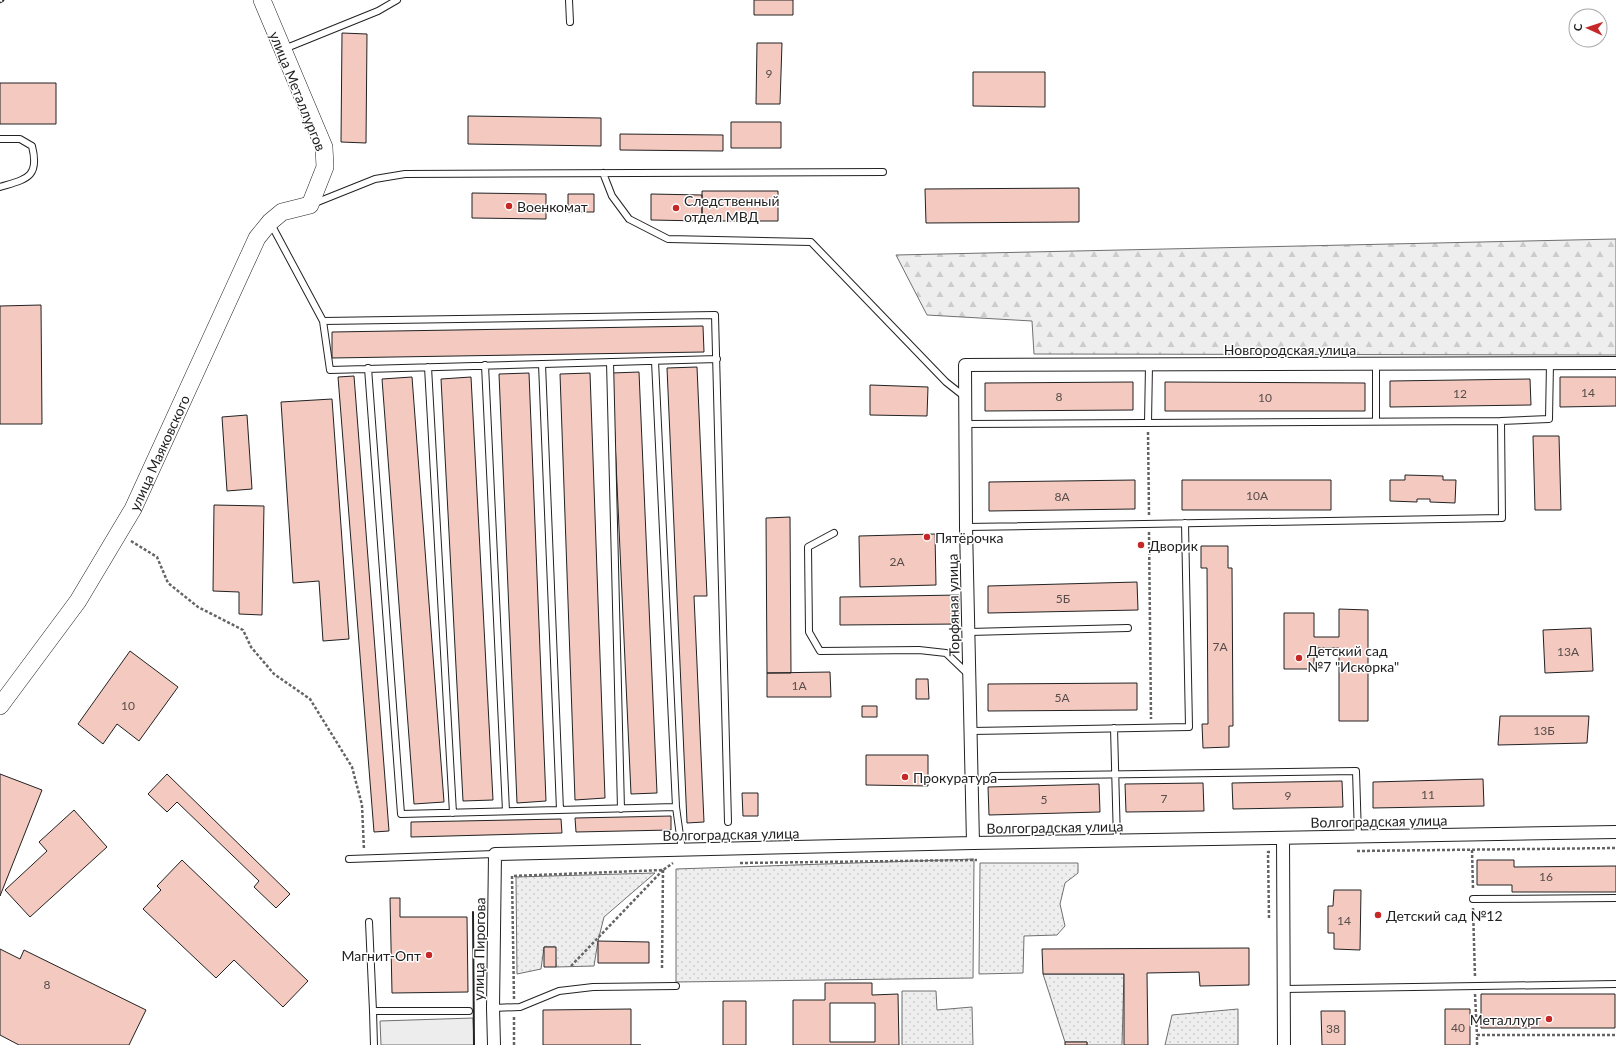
<svg xmlns="http://www.w3.org/2000/svg" width="1616" height="1045" viewBox="0 0 1616 1045" font-family="Lato,sans-serif">
	<style>
		.grass { fill: url(#grass-dots); stroke: #6f6f6f }
		.forest { fill: url(#forest-firs); stroke: #6f6f6f }
		.parking { fill: #ededed; stroke: #6f6f6f }
		.building { fill: #f3c9c0; stroke: #222; fill-rule: evenodd }
		.lines { fill: none; stroke-linecap: round; stroke-linejoin: round }
		.lane-casing { stroke: #222; stroke-width: 8 }
		.street-casing { stroke: #222; stroke-width: 14 }
		.secondary-casing { stroke: #222; stroke-width: 18 }
		.path { stroke: #646464; stroke-width: 2.5; stroke-dasharray: 3 2; stroke-linecap: butt }
		.lane { stroke: #fff; stroke-width: 6 }
		.street { stroke: #fff; stroke-width: 12 }
		.secondary { stroke: #fff; stroke-width: 17 }
		.rail-casing { stroke: #222; stroke-width: 4.5 }
		.rail { stroke: #fff; stroke-width: 3; stroke-dasharray: 9; stroke-linecap: butt }
		.wall { stroke: #222; stroke-width: 2 }
		.poi-dot { fill: #c62828; stroke: #fff; stroke-width: 1.5 }
		.labels { text-anchor: middle; dominant-baseline: central; stroke-width: 3; stroke-linejoin: round; paint-order: stroke }
		.number-label { font-size: 12px; fill: #564c4a }
		.street-label { font-size: 14px; fill: #222; stroke: #fff }
		.poi-label { font-size: 14px; fill: #222; stroke: #fff; text-anchor: start }
	</style>
	<defs>
		<pattern id="grass-dots" width="8" height="8" patternUnits="userSpaceOnUse"><rect width="8" height="8" fill="#eee"/><path d="M2 2h.1M6 6h.1" fill="none" stroke="#ccc" stroke-width="1.8" stroke-linecap="round"/></pattern>
		<pattern id="forest-firs" width="22" height="20" patternUnits="userSpaceOnUse"><rect width="22" height="20" fill="#eee"/><path d="M5 1l3.5 6h-7zM16 11l3.5 6h-7z" fill="#ccc"/></pattern>
	</defs>
	<rect width="100%" height="100%" fill="#fff"/>
	<path class="grass" d="M974 859 973 978 676 982V869Z
		M980 863H1078V873L1065 883 1060 904 1065 926 1057 935 1024 936 1023 973 979 974Z
		M655 873 604 917 598 941 594 966 556 967 555 947H544L541 969 517 974 516 877Z
		M1043 974H1124L1122 1045H1087V1042H1065Z
		M902 991H936L937 1010 972 1007 973 1045H902Z
		M1238 1009V1045H1165L1172 1015Z"/>
	<path class="forest" d="M1616 239V355L1034 354 1032 321 927 315 896 255Z"/>
	<path class="parking" d="M473 1018 474 1045H381L380 1021Z"/>
	<path class="building" d="M754 0H793V15H754Z
		M342 33 367 34 366 143 341 142Z
		M757 43H782L780 104H756Z
		M973 72H1045V107L973 106Z
		M0 83H56V124H0Z
		M468 116 601 118V146L468 144Z
		M731 122H781V148H731Z
		M620 134 723 135V151L620 150Z
		M1079 188V222L926 223 925 189Z
		M702 191H778V221H702Z
		M472 193 546 194V219L472 218Z
		M568 194H594V212H568Z
		M651 194 702 195V221L651 220Z
		M41 305 42 424H0V306Z
		M703 326 704 352 332 358V332Z
		M697 367 707 596H694L704 822 687 823 667 368Z
		M639 372 657 793 631 794 612 373Z
		M529 373 546 801 517 803 499 374Z
		M590 373 605 798 575 800 560 374Z
		M354 376 389 831 374 832 338 377Z
		M412 377 444 802 414 804 382 379Z
		M471 377 493 800 463 801 441 379Z
		M1560 377H1616V406L1560 407Z
		M1530 379 1531 405 1390 407V381Z
		M1133 382V410L985 411V383Z
		M1165 382 1365 383V411H1165Z
		M870 385 928 387 927 416 870 415Z
		M332 399 349 639 323 641 319 581 293 583 281 402Z
		M247 415 252 489 227 491 222 417Z
		M1533 436H1559L1561 510H1535Z
		M1405 475 1443 476V480H1456L1455 503 1430 502V499H1417V502L1390 501V480H1405Z
		M1135 480V509L989 511V482Z
		M1182 480H1331V510H1182Z
		M214 505 264 506 262 615 239 614V592L213 591Z
		M790 517 791 673H767L766 518Z
		M935 534 936 585 860 587 859 536Z
		M1201 546H1228V568H1232L1233 726H1229V747L1203 748 1202 724H1208L1207 568H1201Z
		M1137 582 1138 610 988 613V586Z
		M959 595V624L840 625V597Z
		M1339 609 1368 610V721H1339V648H1314V669H1284V613H1314V637H1339Z
		M1591 628 1593 671 1545 673 1543 630Z
		M130 651 178 687 139 741 117 724 103 744 78 724Z
		M830 672 831 697H767V673Z
		M916 679H928L929 699H916Z
		M1137 683V710L988 711V684Z
		M862 706H877V717H862Z
		M1500 716H1589L1587 743 1498 745Z
		M866 755H928V786L866 785Z
		M0 774 42 790 0 896Z
		M167 774 290 894 276 908 254 887 259 881 177 802 167 812 148 794Z
		M1483 779 1484 806 1373 808V782Z
		M1342 781 1343 807 1233 809 1232 783Z
		M1203 783 1204 811 1126 812 1125 784Z
		M1099 784 1100 812 989 815 988 787Z
		M742 793H758V816H743Z
		M74 810 107 847 30 917 5 890 47 851 39 842Z
		M671 816V830L576 832 575 818Z
		M561 819 562 833 411 837V822Z
		M182 860 308 981 283 1007 234 960 216 978 143 909 161 890 157 886Z
		M1477 860H1514V867L1616 866V892H1512V885H1477Z
		M1334 890H1361L1360 950 1334 949V933H1328V906H1333Z
		M390 898H400V917H467L468 992 392 993Z
		M598 941 649 942V963H598Z
		M544 947H556V967H544Z
		M1249 948V985L1200 986 1199 972 1147 973 1148 1045H1124V974H1043L1042 949Z
		M0 949 20 959 24 950 146 1010 129 1045H19L0 1035Z
		M825 983H872V995L898 994 899 1045H793V1000H825ZM830 1003H875V1042H830Z
		M1481 994H1615V1028H1481Z
		M723 1001H746V1045H723Z
		M631 1009V1045H641H543V1010Z
		M1445 1009H1470V1045H1445Z
		M1321 1011H1345V1045H1322Z
		M1065 1042H1087V1045H1065Z"/>
	<g class="lines">
		<defs>
			<path id="lane" d="M569 0 570 22
				M284 49 378 11 397 0
				M0 139H20L32 146C40 178 26 179 0 187
				M603 173 612 196 629 219 668 239 811 242 946 382 965 397
				M315 203 375 179 405 174 883 172
				M271 224 323 321 715 315 728 822
				M323 321 330 370 717 359
				M655 361 676 807 682 850
				M610 362 621 809
				M542 364 560 810
				M1376 364V421
				M485 365 506 811
				M428 367 453 813
				M368 368 401 814 676 807
				M1148 423 1149 365
				M965 424 1501 421
				M966 527 1502 518 1501 421 1549 419 1550 363
				M834 533 808 547 809 632 820 651 919 650 946 653 968 674
				M969 632 1128 628
				M1114 728 1117 841
				M971 731 1189 727 1185 523
				M993 776 1356 771 1358 836
				M349 859 495 854
				M1473 899 1616 898
				M369 922 373 1011
				M1284 989 1616 984
				M493 1008 520 1007 559 991 593 987 676 986
				M374 1045 373 1011H469"/>
			<path id="street" d="M1283 838 1284 1045
				M973 843 966 527 965 365 1616 363
				M494 1045 493 1008 495 854 973 843 1616 832"/>
			<g id="secondary">
				<path id="s1" d="M0 706 78 601 133 509 257 238 270 222 282 212 310 205 325 167 324 147 262 0"/>
			</g>
		</defs>
		<use href="#lane" class="lane-casing"/>
		<use href="#street" class="street-casing"/>
		<use href="#secondary" class="secondary-casing"/>
		<path class="path" d="M1148 432 1149 515
			M1149 532 1151 719
			M131 541 157 557 168 583 198 607 243 630 251 647 274 674 310 699 352 767 362 805 364 850
			M1472 850 1473 889
			M1357 851 1616 848
			M740 863 977 860
			M1473 908 1475 977
			M1269 918 1268 852H1272
			M571 966 663 870
			M662 968 663 870
			M1475 994 1477 1035
			M514 999 512 876 663 870 673 863
			M514 1045V1016
			M1477 1045V1035H1616"/>
		<use href="#lane" class="lane"/>
		<use href="#street" class="street"/>
		<use href="#secondary" class="secondary"/>
		<defs>
			<path id="rail" d="M0 1 2 0"/>
		</defs>
		<use href="#rail" class="rail-casing"/>
		<use href="#rail" class="rail"/>
		<path class="wall" d="M473 912 474 1045"/>
	</g>
	<g class="poi-dot">
		<circle cx="509" cy="206" r="4"/>
		<circle cx="676" cy="208" r="4"/>
		<circle cx="927" cy="537" r="4"/>
		<circle cx="1141" cy="545" r="4"/>
		<circle cx="1299" cy="658" r="4"/>
		<circle cx="905" cy="777" r="4"/>
		<circle cx="1378" cy="915" r="4"/>
		<circle cx="429" cy="955" r="4"/>
		<circle cx="1549" cy="1019" r="4"/>
	</g>
	<g class="labels">
		<g class="number-label">
			<text x="769" y="73">9</text>
			<text x="1588" y="392">14</text>
			<text x="1460" y="393">12</text>
			<text x="1059" y="396">8</text>
			<text x="1265" y="397">10</text>
			<text x="1257" y="495">10А</text>
			<text x="1062" y="496">8А</text>
			<text x="897" y="561">2А</text>
			<text x="1063" y="598">5Б</text>
			<text x="1220" y="646">7А</text>
			<text x="1568" y="651">13А</text>
			<text x="799" y="685">1А</text>
			<text x="1062" y="697">5А</text>
			<text x="128" y="705">10</text>
			<text x="1544" y="730">13Б</text>
			<text x="1428" y="794">11</text>
			<text x="1288" y="795">9</text>
			<text x="1164" y="798">7</text>
			<text x="1044" y="799">5</text>
			<text x="1546" y="876">16</text>
			<text x="1344" y="920">14</text>
			<text x="47" y="984">8</text>
			<text x="1458" y="1027">40</text>
			<text x="1333" y="1028">38</text>
		</g>
		<g class="street-label">
			<text transform="translate(298 91) rotate(68)">улица Металлургов</text>
			<text x="1290" y="349">Новгородская улица</text>
			<text stroke="none"><textPath href="#s1" startOffset="300">улица Маяковского</textPath></text>
			<text transform="translate(953 605) rotate(-91)">Торфяная улица</text>
			<text transform="translate(1379 821) rotate(-1)">Волгоградская улица</text>
			<text transform="translate(1055 827) rotate(-1)">Волгоградская улица</text>
			<text transform="translate(731 834) rotate(-1)">Волгоградская улица</text>
			<text transform="translate(479 949) rotate(-89)">улица Пирогова</text>
		</g>
		<g class="poi-label">
			<text x="684" y="200">Следственный<tspan x="684" dy="16">отдел МВД</tspan></text>
			<text x="517" y="206">Военкомат</text>
			<text x="935" y="537">Пятёрочка</text>
			<text x="1149" y="545">Дворик</text>
			<text x="1307" y="650">Детский cад<tspan x="1307" dy="16">№7 "Искорка"</tspan></text>
			<text x="913" y="777">Прокуратура</text>
			<text x="1386" y="915">Детский cад №12</text>
			<text x="421" y="955" text-anchor="end">Магнит-Опт</text>
			<text x="1541" y="1019" text-anchor="end">Металлург</text>
		</g>
	</g>
	<g transform="translate(1588 28) rotate(273)"><circle r="19" fill="#ffffff" stroke="#a7a7a7"/>
	<path d="M0-3L7 15L0 10L-7 15Z" fill="#c62828"/>
	<text y="-6" font-size="11" font-weight="bold" text-anchor="middle" fill="#222222">С</text>
	</g>
</svg>
